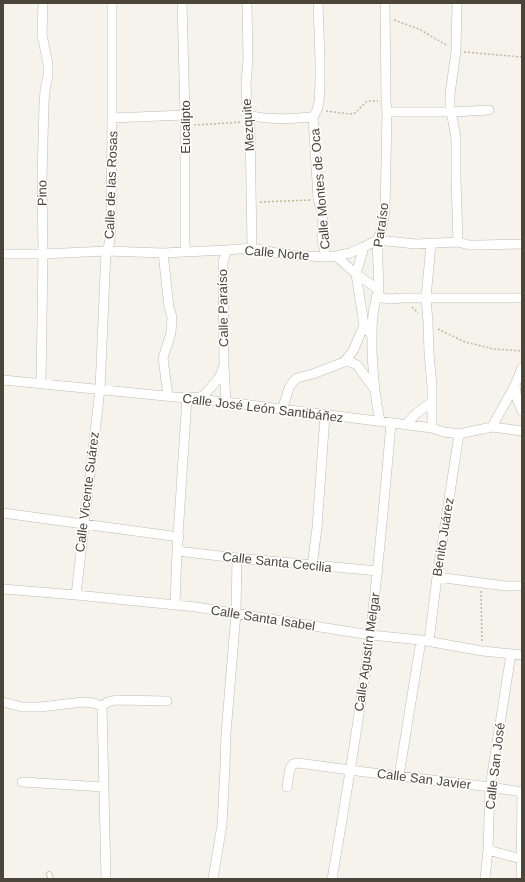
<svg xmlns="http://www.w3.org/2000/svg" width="525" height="882" viewBox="0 0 525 882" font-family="Helvetica,sans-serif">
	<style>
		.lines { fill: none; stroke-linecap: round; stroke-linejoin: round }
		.service-casing { stroke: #c2bbae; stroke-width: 6 }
		.minor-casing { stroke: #c2bbae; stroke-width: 10 }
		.path { stroke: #c4b79f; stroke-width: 1.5; stroke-dasharray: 2 2; stroke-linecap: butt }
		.service { stroke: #fff; stroke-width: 4.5 }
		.minor { stroke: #fff; stroke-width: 9 }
		.labels { text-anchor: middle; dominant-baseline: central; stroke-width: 3; stroke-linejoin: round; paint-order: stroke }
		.street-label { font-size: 13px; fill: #4b4439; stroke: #fff }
	</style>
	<rect width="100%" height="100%" fill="#f6f3ec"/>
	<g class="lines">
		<defs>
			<path id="service" d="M49 874 51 879"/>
			<path id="minor" d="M182 3 185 115V252
				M247 3 248 60 246 83 247 107 250 122 252 248
				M318 3 320 60V83L319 102 317 110 313 117 318 199 323 215 322 239 326 257
				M457 3 456 51 450 94V106L456 138V179L458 242
				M387 112H451L489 110
				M249 115C270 121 292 118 313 117
				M112 118 185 115
				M431 244 426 298 428 322 429 353 432 387V428
				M364 247 356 274 364 325 372 336
				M163 253 169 307 172 317 171 333 163 358 168 396
				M3 254H43L106 251 163 253 227 250 252 248 271 252 292 255 326 257 336 256 350 253 364 247 377 240 416 244 458 242 469 245H480L522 244
				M336 256 356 274 379 290
				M376 297 391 299 402 298H522
				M344 362 353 351 364 325
				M3 380 226 402 432 428 444 432 459 434 492 427 522 431
				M41 383 43 254 42 178 44 104 45 90 48 76V64L42 35 43 3
				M515 385 517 399 522 411
				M226 402 224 366 223 262 227 250
				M282 410 289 388 292 383 297 378 313 374 344 362H351L357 365 373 387
				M380 421C375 398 373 375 372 351 372 329 371 311 379 290L377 240 381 232 385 212 387 112 386 101 385 3
				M405 425 418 412 432 402
				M492 427 515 385 522 368
				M3 513 179 537
				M177 551 237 558 378 571
				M312 566 317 528 325 415
				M437 577 505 586H522
				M3 589 76 595 196 607 370 635 421 640 482 651 522 655
				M76 595 100 389 106 251 109 245 111 232 112 118V3
				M175 605 177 551 187 398 200 397 205 394 219 378 224 366
				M429 641 437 577 459 434
				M3 702 22 707H40L83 702 93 703 102 706 108 702 116 700 167 701
				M102 706 106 879
				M399 776 421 640
				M22 782 104 787
				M287 787 290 768 293 764 298 763 365 772 490 787 522 792
				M488 850 521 859
				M213 879 222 825 225 766 226 733 236 613 237 558
				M332 879C346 798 360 716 370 634 379 564 385 494 391 423
				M485 879 488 850 490 787 511 654
				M521 879 522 792"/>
		</defs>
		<use href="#service" class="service-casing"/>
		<use href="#minor" class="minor-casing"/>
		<path class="path" d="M394 20 419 29 448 46
			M464 52 522 57
			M326 111 351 114 355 113 367 101H378
			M194 125 242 122
			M260 202 310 200
			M412 307 418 313
			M438 329 465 342 494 349 522 351
			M481 591 482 643"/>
		<use href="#service" class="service"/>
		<use href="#minor" class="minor"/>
	</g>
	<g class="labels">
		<g class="street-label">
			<text transform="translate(248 125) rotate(-94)">Mezquite</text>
			<text transform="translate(185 127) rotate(-90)">Eucalipto</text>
			<text transform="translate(111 185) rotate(-88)">Calle de las Rosas</text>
			<text transform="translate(320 189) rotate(-95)">Calle Montes de Oca</text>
			<text transform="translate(42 193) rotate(-91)">Pino</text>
			<text transform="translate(381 225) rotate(-82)">Paraíso</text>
			<text transform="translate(277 253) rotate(5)">Calle Norte</text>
			<text transform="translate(223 308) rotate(-91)">Calle Paraíso</text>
			<text transform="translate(263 408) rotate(7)">Calle José León Santibáñez</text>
			<text transform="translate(87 492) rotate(-83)">Calle Vicente Suárez</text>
			<text transform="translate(443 537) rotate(-81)">Benito Juárez</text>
			<text transform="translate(277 562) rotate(6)">Calle Santa Cecilia</text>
			<text transform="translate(263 618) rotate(9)">Calle Santa Isabel</text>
			<text transform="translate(367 652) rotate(-82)">Calle Agustín Melgar</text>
			<text transform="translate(495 766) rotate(-83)">Calle San José</text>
			<text transform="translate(424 779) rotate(7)">Calle San Javier</text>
		</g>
	</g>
	<rect width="525" height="882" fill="none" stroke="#4b4439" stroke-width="8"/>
</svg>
